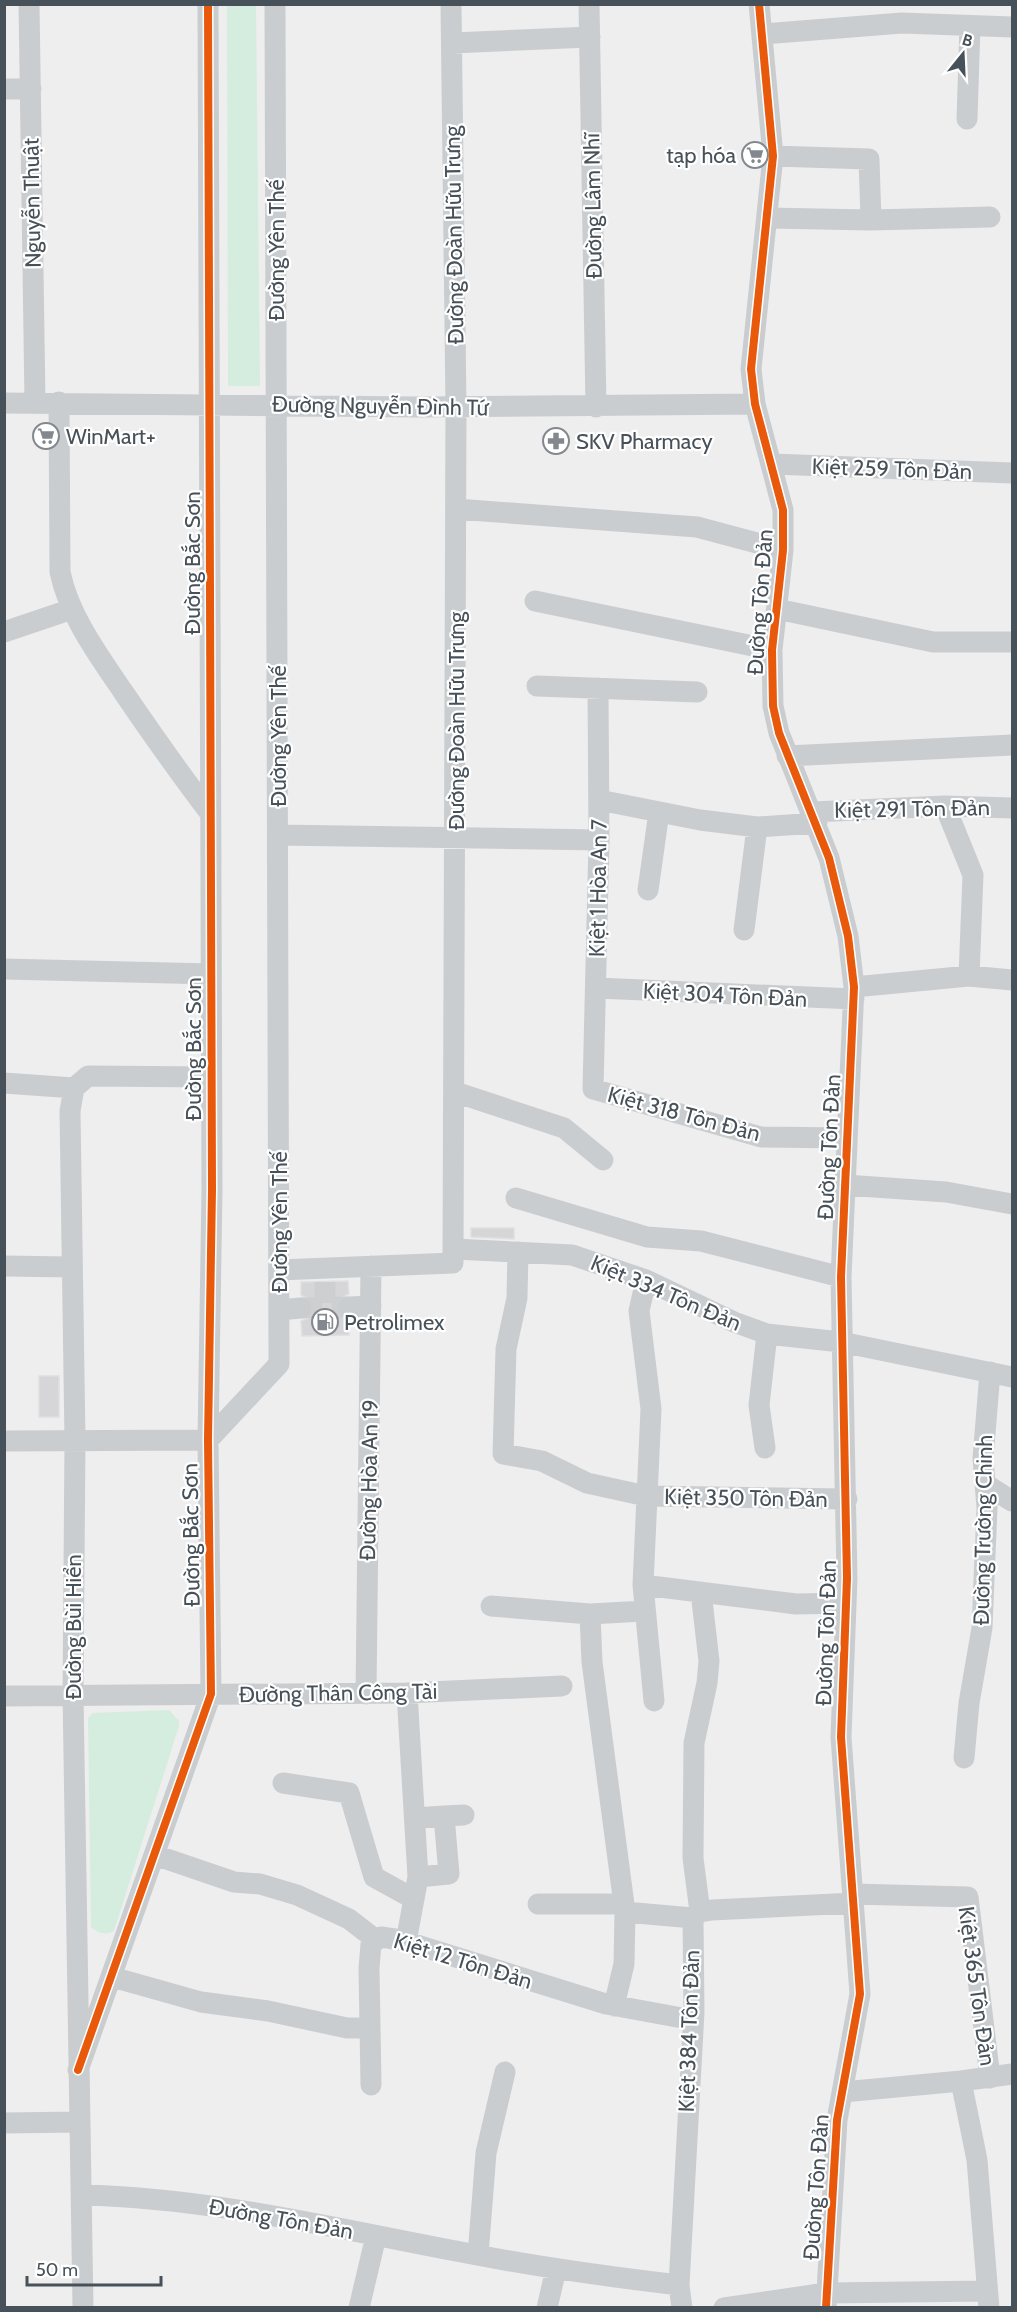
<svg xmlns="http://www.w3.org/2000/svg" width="1017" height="2312" viewBox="0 0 1017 2312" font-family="Cabin,sans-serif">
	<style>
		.green { fill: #d4edde }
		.building { fill: #d6d6d9; stroke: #e0e0e1; stroke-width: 1.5 }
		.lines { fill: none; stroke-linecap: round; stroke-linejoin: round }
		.minor-tunnel { stroke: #cdcfd0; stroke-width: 21; stroke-dasharray: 21 10; stroke-linecap: butt }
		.minor { stroke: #cacdcf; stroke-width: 21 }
		.cycleway-casing { stroke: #fff; stroke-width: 11 }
		.cycleway { stroke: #e8590c; stroke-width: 8 }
		.labels { text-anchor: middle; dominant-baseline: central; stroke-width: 4.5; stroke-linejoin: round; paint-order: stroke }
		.poi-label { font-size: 22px; fill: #47515a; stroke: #fff; text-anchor: start }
		.street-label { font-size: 22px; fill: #47515a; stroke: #fff }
	</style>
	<rect width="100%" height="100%" fill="#efeeee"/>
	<path class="green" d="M227 5H256L260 386H228Z
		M169 1710 179 1721V1726L114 1931C105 1936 98 1933 91 1927L88 1718 93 1713Z"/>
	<path class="building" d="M471 1228H514V1239L471 1237Z
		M348 1281 349 1294 342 1297 336 1307 339 1314 349 1320V1335L302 1336 301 1321 309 1318 314 1307 311 1300 301 1295V1282Z
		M39 1376H59V1417H39Z"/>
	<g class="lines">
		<path class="minor-tunnel" d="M325 1282V1308
			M301 1308 349 1307"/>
		<path class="minor" d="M29 4 35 402
			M589 4 596 407
			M759 4 773 156 751 369 755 404 783 510V550L772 650 773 706 779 733 829 858 848 936 854 987 841 1277 847 1578 841 1737 860 1994 837 2120 826 2308
			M763 34 902 23 1012 27
			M452 43 590 37
			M4 89H31
			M967 119 970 26
			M773 156 869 159 871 220
			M768 218 871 220 990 217
			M59 402 60 572C69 616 99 656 124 693 152 734 180 774 210 813
			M4 403 420 407 755 404
			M772 464 1012 473
			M456 509 697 527 783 550
			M535 601 772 650
			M777 609 933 642H1012
			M4 632 72 609
			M537 686 697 692
			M598 688 599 840 593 1089 761 1137 847 1138
			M787 756 1012 745
			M599 800 700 820 757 827 817 823
			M945 806 973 875 969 976
			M812 812 945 806 1012 808
			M278 835 599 840
			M648 890 659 812
			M744 930 757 827
			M4 969 211 974
			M854 987 969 976 1012 980
			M597 988 854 999
			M4 1083 74 1088
			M455 1092 564 1128 603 1160
			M845 1185 946 1192 1012 1204
			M516 1198 647 1237 701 1241 841 1277
			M454 1249 572 1255 646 1280 734 1322 767 1334 841 1342 1012 1377
			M518 1252 517 1298 506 1349 503 1454 542 1461 587 1483 646 1496 847 1499
			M4 1266 71 1267
			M279 1270 453 1263 456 407 451 4
			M646 1280 639 1311 651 1409 643 1585 654 1701
			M349 1307 371 1306
			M279 1310 301 1308
			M208 1440 279 1364 275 4
			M4 1441 208 1440
			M765 1448 759 1405 767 1334
			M985 1484 1012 1501
			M643 1585 796 1604 846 1603
			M491 1606 590 1614 644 1611
			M590 1614 592 1662 625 1912 624 1964 614 2006
			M366 1694 371 1266
			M4 1696 407 1693 562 1686
			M964 1758 969 1703 982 1628 987 1508 983 1458 990 1372
			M283 1783 349 1793 374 1877 414 1899
			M444 1816 464 1815
			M415 1818 444 1816 449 1874 418 1877
			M155 1855 234 1882 260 1884 297 1895 349 1919 375 1939
			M853 1894 968 1897 990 2078
			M538 1904H624
			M625 1912 693 1918
			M700 1912 693 1858 694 1743 707 1683 709 1661 701 1592
			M406 1942 418 1877 407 1693
			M112 1977 201 2002 268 2011 347 2028H370
			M78 2070 211 1694 208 1440 212 1189 208 4
			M961 2081 977 2160 989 2308
			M371 2085 369 1968 371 1944 381 1937 401 1940 606 2004 693 2020
			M843 2092 961 2081 1012 2074
			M4 2123 78 2122
			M82 2195C216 2198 346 2231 477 2255 544 2268 611 2277 679 2285
			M478 2255 486 2153 505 2072
			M83 2308 73 1694 75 1440 70 1111 74 1088 88 1076 211 1077
			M359 2308 376 2236
			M547 2308 556 2269
			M682 2308 679 2285 694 2012 693 1918 700 1912 712 1910 854 1903
			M724 2308 826 2293 987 2291"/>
		<defs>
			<path id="cycleway" d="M759 4 773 156 751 369 755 404 783 510V550L772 650 773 706 779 733 829 858 848 936 854 987 841 1277 847 1578 841 1737 860 1994 837 2120 826 2308
				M78 2070 211 1694 208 1440 212 1189 208 4"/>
		</defs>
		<use href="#cycleway" class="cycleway-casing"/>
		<use href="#cycleway" class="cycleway"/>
	</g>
	<defs>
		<symbol id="supermarket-ring" viewBox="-11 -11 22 22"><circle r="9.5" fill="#fff" stroke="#82888e" stroke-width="1.5"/><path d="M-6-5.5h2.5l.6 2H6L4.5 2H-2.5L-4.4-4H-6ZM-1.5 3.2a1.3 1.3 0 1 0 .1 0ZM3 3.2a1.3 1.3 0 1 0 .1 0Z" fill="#82888e"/></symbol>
		<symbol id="pharmacy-ring" viewBox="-11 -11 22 22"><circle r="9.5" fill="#fff" stroke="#82888e" stroke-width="1.5"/><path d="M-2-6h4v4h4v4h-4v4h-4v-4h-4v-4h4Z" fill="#82888e"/></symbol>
		<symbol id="fuel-ring" viewBox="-11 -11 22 22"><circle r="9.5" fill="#fff" stroke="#82888e" stroke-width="1.5"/><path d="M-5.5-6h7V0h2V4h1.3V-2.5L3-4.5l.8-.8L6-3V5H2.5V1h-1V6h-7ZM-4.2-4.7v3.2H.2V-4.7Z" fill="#82888e"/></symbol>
	</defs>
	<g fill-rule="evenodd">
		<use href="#supermarket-ring" x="740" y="140" width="30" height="30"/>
		<use href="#supermarket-ring" x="31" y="421" width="30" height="30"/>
		<use href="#pharmacy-ring" x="541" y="426" width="30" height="30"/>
		<use href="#fuel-ring" x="310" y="1307" width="30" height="30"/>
	</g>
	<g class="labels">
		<g class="poi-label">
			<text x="736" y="155" text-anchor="end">tạp hóa</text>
			<text x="66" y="436">WinMart+</text>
			<text x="576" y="441">SKV Pharmacy</text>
			<text x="344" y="1322">Petrolimex</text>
		</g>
		<g class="street-label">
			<text transform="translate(32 203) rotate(-91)">Nguyễn Thuật</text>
			<text transform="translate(593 206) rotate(-91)">Đường Lâm Nhĩ</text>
			<text transform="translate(454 235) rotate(-91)">Đường Đoàn Hữu Trưng</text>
			<text transform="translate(276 250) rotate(-90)">Đường Yên Thế</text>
			<text transform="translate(380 406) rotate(1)">Đường Nguyễn Đình Tứ</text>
			<text transform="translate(892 469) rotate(2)">Kiệt 259 Tôn Đản</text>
			<text transform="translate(192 563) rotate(-90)">Đường Bắc Sơn</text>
			<text transform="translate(760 602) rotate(-86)">Đường Tôn Đản</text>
			<text transform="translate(456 721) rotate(-90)">Đường Đoàn Hữu Trưng</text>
			<text transform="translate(278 736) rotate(-90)">Đường Yên Thế</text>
			<text transform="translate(912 809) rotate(-1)">Kiệt 291 Tôn Đản</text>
			<text transform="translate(598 888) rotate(-89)">Kiệt 1 Hòa An 7</text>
			<text transform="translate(725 995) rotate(3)">Kiệt 304 Tôn Đản</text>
			<text transform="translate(193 1049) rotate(-90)">Đường Bắc Sơn</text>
			<text transform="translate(684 1114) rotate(15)">Kiệt 318 Tôn Đản</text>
			<text transform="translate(829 1147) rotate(-87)">Đường Tôn Đản</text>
			<text transform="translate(279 1222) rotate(-90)">Đường Yên Thế</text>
			<text transform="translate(666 1293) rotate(23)">Kiệt 334 Tôn Đản</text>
			<text transform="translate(369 1480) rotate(-89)">Đường Hòa An 19</text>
			<text transform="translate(746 1498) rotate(1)">Kiệt 350 Tôn Đản</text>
			<text transform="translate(983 1530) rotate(-89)">Đường Trường Chinh</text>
			<text transform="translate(191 1535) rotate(-91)">Đường Bắc Sơn</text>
			<text transform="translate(73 1627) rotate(-90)">Đường Bùi Hiển</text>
			<text transform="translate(826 1633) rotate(-88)">Đường Tôn Đản</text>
			<text transform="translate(338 1693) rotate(-1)">Đường Thân Công Tài</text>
			<text transform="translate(463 1961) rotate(17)">Kiệt 12 Tôn Đản</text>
			<text transform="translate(977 1986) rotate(82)">Kiệt 365 Tôn Đản</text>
			<text transform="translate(689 2031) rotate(-88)">Kiệt 384 Tôn Đản</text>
			<text transform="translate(816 2187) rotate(-86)">Đường Tôn Đản</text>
			<text transform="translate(281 2219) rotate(10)">Đường Tôn Đản</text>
		</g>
	</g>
	<rect width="1017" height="2312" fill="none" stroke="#47515a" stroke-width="12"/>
	<g transform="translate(963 54) rotate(18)" stroke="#ffffff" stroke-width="4.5" paint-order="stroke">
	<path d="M0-4.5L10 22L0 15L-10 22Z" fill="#47515a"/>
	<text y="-9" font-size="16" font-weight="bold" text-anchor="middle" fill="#47515a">B</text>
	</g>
	<path d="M27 2276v9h134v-9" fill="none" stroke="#47515a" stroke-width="3"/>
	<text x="36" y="2276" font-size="18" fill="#47515a" stroke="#ffffff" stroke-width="4.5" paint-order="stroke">50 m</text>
</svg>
